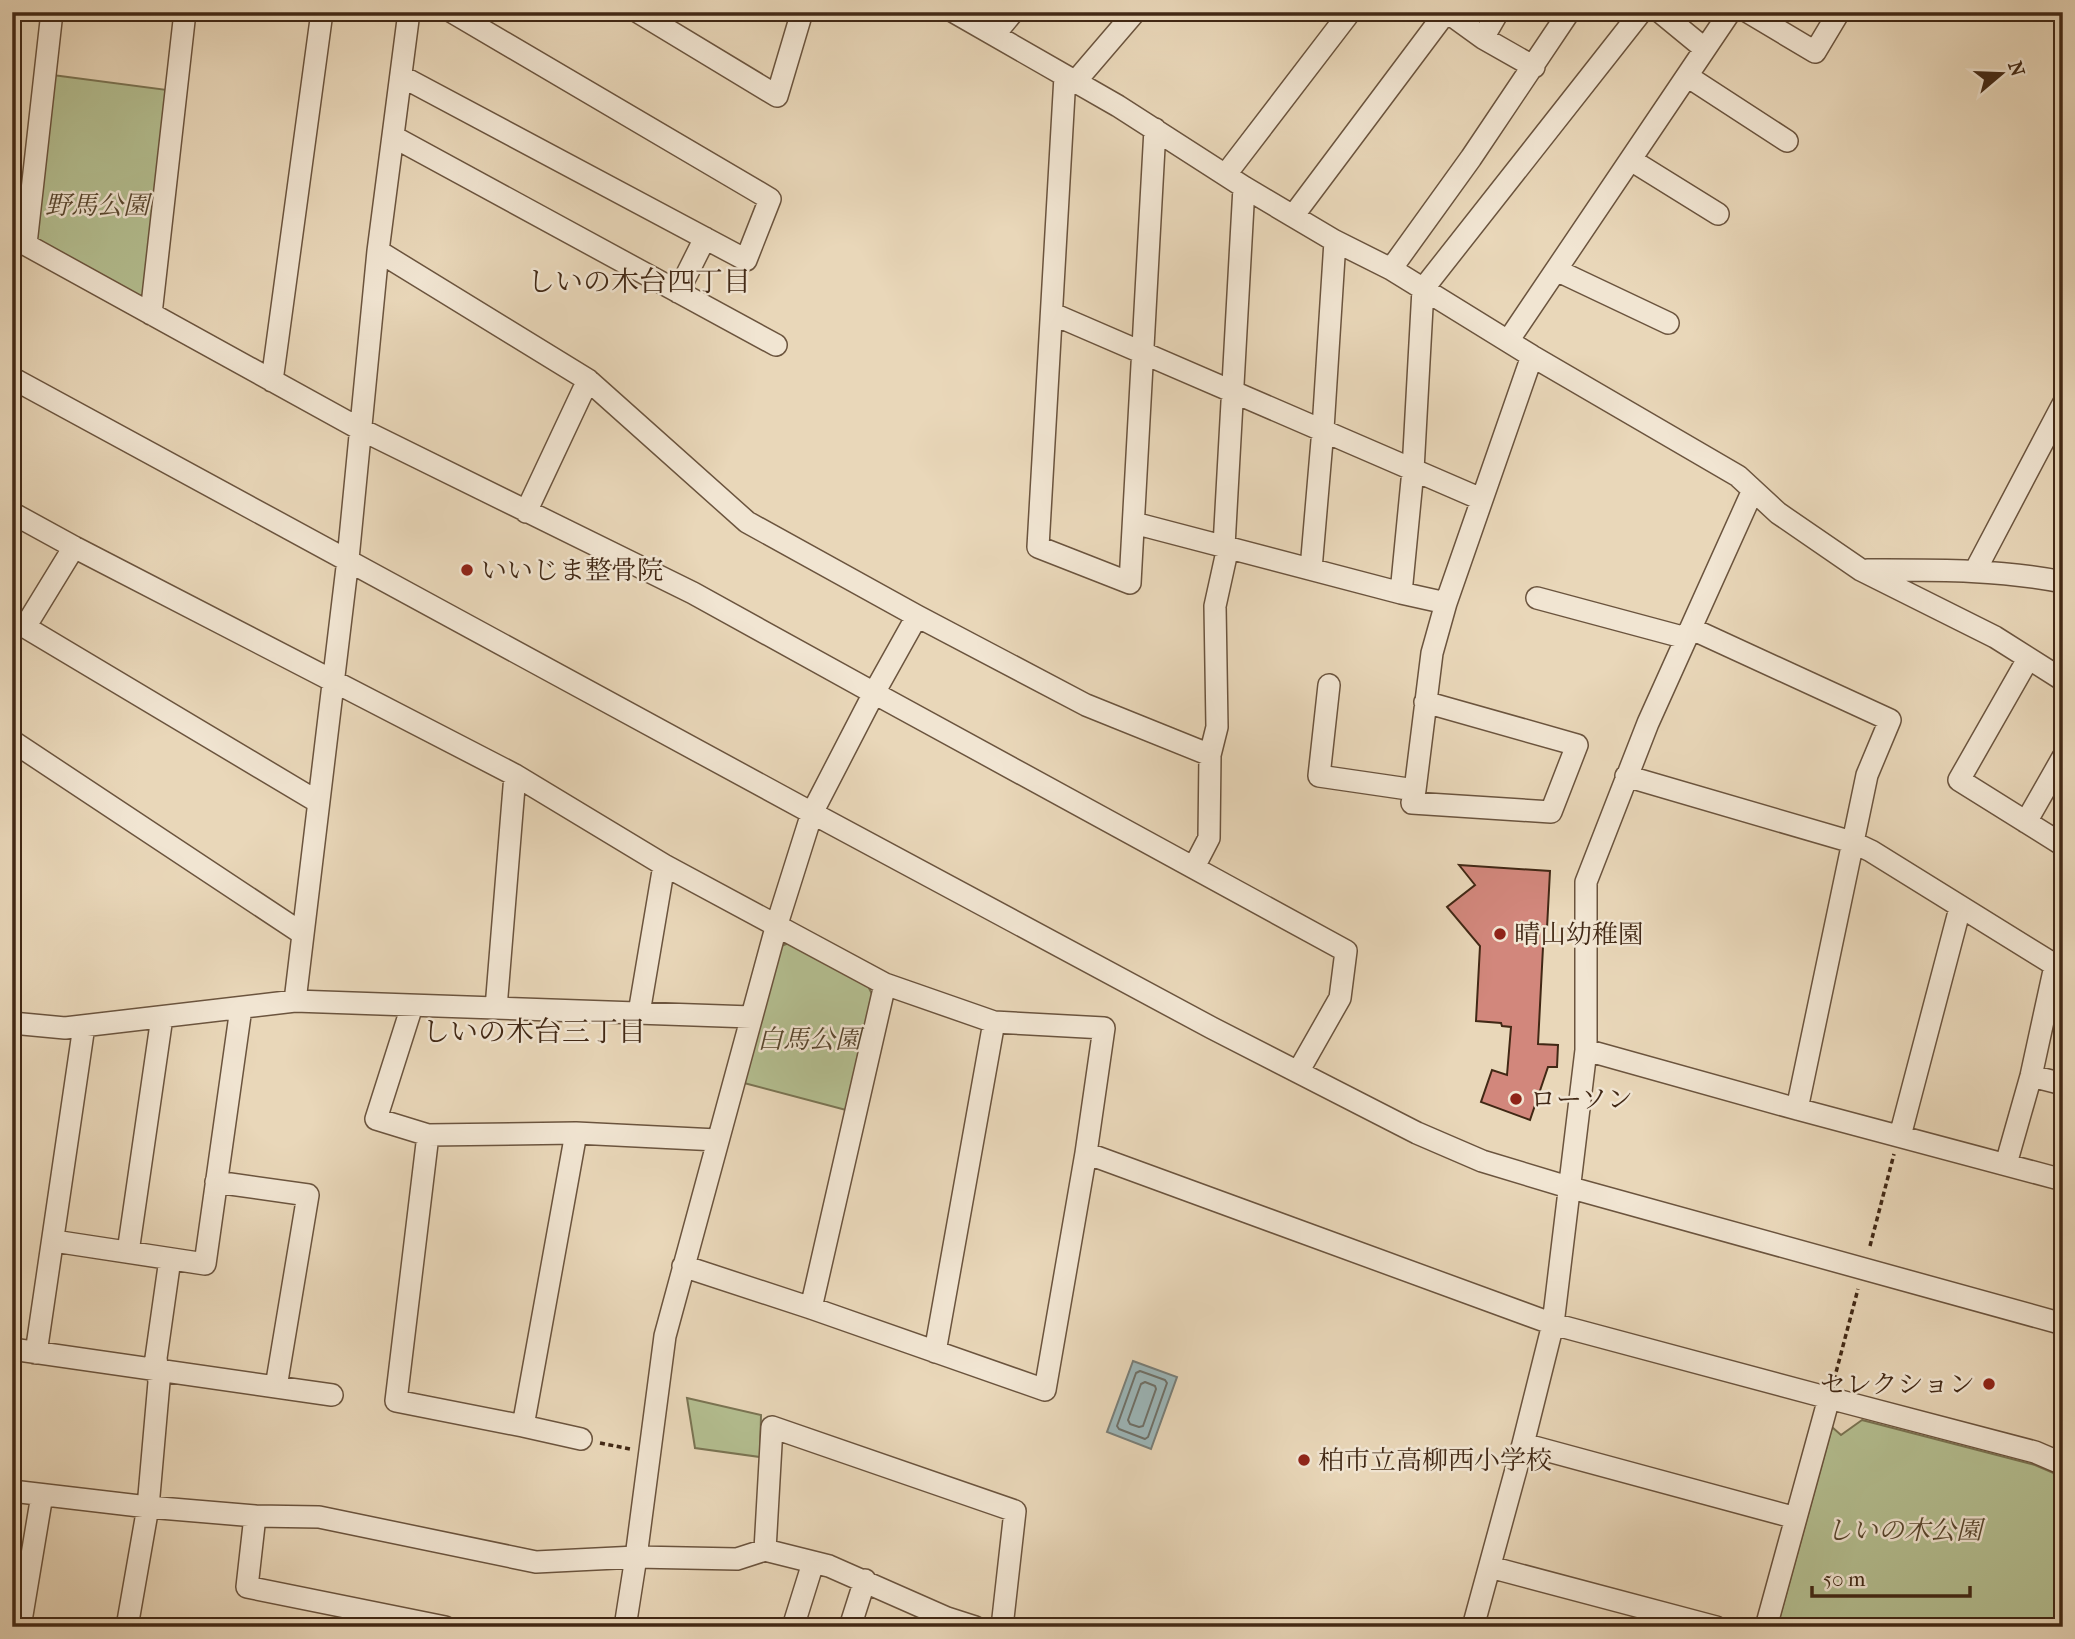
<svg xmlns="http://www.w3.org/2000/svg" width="2075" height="1639" viewBox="0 0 2075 1639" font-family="'IM FELL French Canon','Noto Serif JP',serif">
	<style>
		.green { fill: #b4bf91; stroke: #7a7453; stroke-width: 2 }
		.water { fill: #9cb7ba; stroke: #787e78; stroke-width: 2 }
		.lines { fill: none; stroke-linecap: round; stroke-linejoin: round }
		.shore { stroke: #6e7068; stroke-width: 2 }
		.building { fill: #d2877c; stroke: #412815; stroke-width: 2 }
		.minor-casing { stroke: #6b543e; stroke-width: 24 }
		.path { stroke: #412815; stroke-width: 3.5; stroke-dasharray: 5 3.5; stroke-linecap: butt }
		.minor { stroke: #f1e5d2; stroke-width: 21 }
		.poi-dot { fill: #8f2418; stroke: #f1e5d2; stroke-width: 2.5 }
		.labels { text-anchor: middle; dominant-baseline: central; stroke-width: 5; stroke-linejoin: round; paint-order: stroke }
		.park-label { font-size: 26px; font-style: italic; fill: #58462e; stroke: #f1e5d2 }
		.poi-label { font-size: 26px; fill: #412815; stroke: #f1e5d2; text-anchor: start }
		.neighbourhood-label { font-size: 28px; fill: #412815; stroke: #f1e5d2 }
	</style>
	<rect width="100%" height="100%" fill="#e9d7b9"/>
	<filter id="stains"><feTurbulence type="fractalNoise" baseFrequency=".00286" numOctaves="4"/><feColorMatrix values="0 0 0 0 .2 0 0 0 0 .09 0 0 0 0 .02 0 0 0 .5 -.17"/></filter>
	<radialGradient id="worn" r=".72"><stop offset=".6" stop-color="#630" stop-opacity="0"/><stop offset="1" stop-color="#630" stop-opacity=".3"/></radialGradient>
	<path class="green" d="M45 74 175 91 151 314 26 244Z
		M789 943 867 984 872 994 846 1110 744 1083 781 946Z
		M687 1398 761 1415 760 1457 695 1448Z
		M1862 1420 2035 1465 2063 1477V1627H1777L1832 1427 1841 1435Z"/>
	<path class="water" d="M1133 1361 1177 1377 1151 1449 1107 1432Z"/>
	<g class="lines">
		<path class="shore" d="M1140 1371 1165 1380 1167 1383 1148 1437 1145 1439 1119 1429 1117 1426 1136 1373Z
			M1145 1382 1155 1386 1156 1389 1143 1426 1139 1427 1130 1424 1128 1420 1141 1384Z"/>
	</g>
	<path class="building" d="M1459 865 1550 871 1547 928H1544L1538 1044 1558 1045 1557 1067H1548L1530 1120 1481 1102 1492 1070 1507 1075 1511 1027 1502 1026 1501 1023 1476 1021 1480 946 1447 907 1475 885Z"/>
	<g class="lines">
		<defs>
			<path id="minor" d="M638 12 777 96 802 12
				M954 12 1118 106 1244 187 1335 241 1391 269 1532 356 1738 476 1778 513 1861 570 1995 637 2063 680
				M1447 12 1483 38 1534 67
				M1660 12 1705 49
				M1748 12 1815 52 1839 12
				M994 35 1013 12
				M1483 38 1498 12
				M401 76 746 260 770 199 452 12
				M1065 76 1038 547 1130 583 1155 129
				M1687 76 1787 141
				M1075 82 1135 12
				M394 137 776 345
				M1631 160 1718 214
				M1226 174 1350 12
				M1293 216 1446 12
				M12 237 360 429 693 593 874 693 812 813 777 924 665 1336 636 1557 625 1627
				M26 244 52 12
				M378 251 588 380 747 522 917 616 1086 705 1210 755
				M1391 269 1471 158 1569 12
				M1556 270 1668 323
				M678 292 705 238
				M151 314 185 12
				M1053 314 1481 499
				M1508 341 1730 12
				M12 378 812 813 1212 1028 1417 1133 1482 1161 1568 1187 2063 1324
				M272 381 322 12
				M526 512 588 380
				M12 513 74 547 25 627 318 802
				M1134 523 1401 593 1446 603
				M1224 546 1244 187
				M74 547 515 775 664 865 885 984 994 1022 1104 1028 1086 1153 1045 1390 811 1308 683 1266
				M1311 569 1323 429 1335 241
				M1867 570C1933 570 1998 569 2063 582
				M1975 571 2063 404
				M1401 593 1413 470 1423 289 1641 12
				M1537 598 1686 638
				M917 616 874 693 1346 951 1340 998 1298 1072
				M1692 629 1890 720 1867 775 1797 1109
				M2028 659 1959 780 2063 845
				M1329 685 1319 776 1415 790
				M1425 702 1577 745 1551 812 1412 803 1415 790 1432 653 1446 603 1532 356
				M12 741 303 934
				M1626 776 1852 842 1871 851 2063 970
				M2026 822 2063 757
				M1194 867 1209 838 1210 755 1217 727 1215 606 1228 547
				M295 1001 348 559 378 251 409 12
				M412 1006 376 1119 428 1135 576 1133 717 1140
				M496 1008 515 775
				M639 1013 664 865
				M12 1023 65 1028 295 1001 751 1017
				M1586 1050 1797 1109 2063 1180
				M2031 1076 2063 1084
				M428 1135 396 1401 523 1426 576 1133
				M1900 1136 1960 908
				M1086 1153 1553 1324 1829 1398 1766 1627
				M2006 1164 2031 1076 2055 966
				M216 1182 308 1195 276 1387
				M54 1241 205 1264 241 1008
				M128 1252 162 1017
				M811 1308 885 984
				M12 1349 332 1395
				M935 1352 994 1022
				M36 1353 84 1026
				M1829 1398 2035 1452 2063 1464
				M523 1426 581 1439
				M1523 1444 1796 1518
				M12 1491 148 1507 255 1516 319 1517 536 1562 636 1557 737 1559 765 1550 829 1566 947 1618 975 1627
				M255 1516 247 1587 445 1627
				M765 1550 772 1427 1015 1511 1002 1627
				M1490 1567 1716 1627
				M20 1627 42 1495
				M127 1627 148 1507 159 1382 156 1358 170 1259
				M793 1627 813 1563
				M850 1627 865 1580
				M1473 1627 1523 1444 1553 1324 1586 1050V882L1648 723 1753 490"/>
		</defs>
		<use href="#minor" class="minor-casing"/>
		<path class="path" d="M1870 1246 1894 1154
			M1834 1380 1858 1289
			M600 1443 630 1449"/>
		<use href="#minor" class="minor"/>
	</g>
	<g class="poi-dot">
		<circle cx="467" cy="570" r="7"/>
		<circle cx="1500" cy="934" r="7"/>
		<circle cx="1516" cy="1099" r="7"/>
		<circle cx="1989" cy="1384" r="7"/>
		<circle cx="1304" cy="1460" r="7"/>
	</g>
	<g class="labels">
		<g class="park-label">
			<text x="97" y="205">野馬公園</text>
			<text x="809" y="1039">白馬公園</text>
			<text x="1904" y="1530">しいの木公園</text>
		</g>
		<g class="poi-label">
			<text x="481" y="570">いいじま整骨院</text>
			<text x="1514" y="934">晴山幼稚園</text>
			<text x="1530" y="1099">ローソン</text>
			<text x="1975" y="1384" text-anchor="end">セレクション</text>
			<text x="1318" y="1460">柏市立高柳西小学校</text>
		</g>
		<g class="neighbourhood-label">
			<text x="639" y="281">しいの木台四丁目</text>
			<text x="534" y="1031">しいの木台三丁目</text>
		</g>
	</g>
	<rect width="2075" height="1639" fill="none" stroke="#e9d7b9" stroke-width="42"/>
	<rect x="14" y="14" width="2047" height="1611" fill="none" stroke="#412815" stroke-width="3.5"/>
	<rect x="21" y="21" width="2033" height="1597" fill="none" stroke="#412815" stroke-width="2"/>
	<g transform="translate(2001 74) rotate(71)" stroke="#f1e5d2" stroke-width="5" paint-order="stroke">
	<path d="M0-5L12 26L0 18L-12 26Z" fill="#412815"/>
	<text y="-10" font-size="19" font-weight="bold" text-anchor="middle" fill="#412815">N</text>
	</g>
	<path d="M1812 1586v10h158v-10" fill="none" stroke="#412815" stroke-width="3.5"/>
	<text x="1823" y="1586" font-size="21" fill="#412815" stroke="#f1e5d2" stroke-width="5" paint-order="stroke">50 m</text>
	<rect width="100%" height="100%" filter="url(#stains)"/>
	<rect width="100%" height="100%" fill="url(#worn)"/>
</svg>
